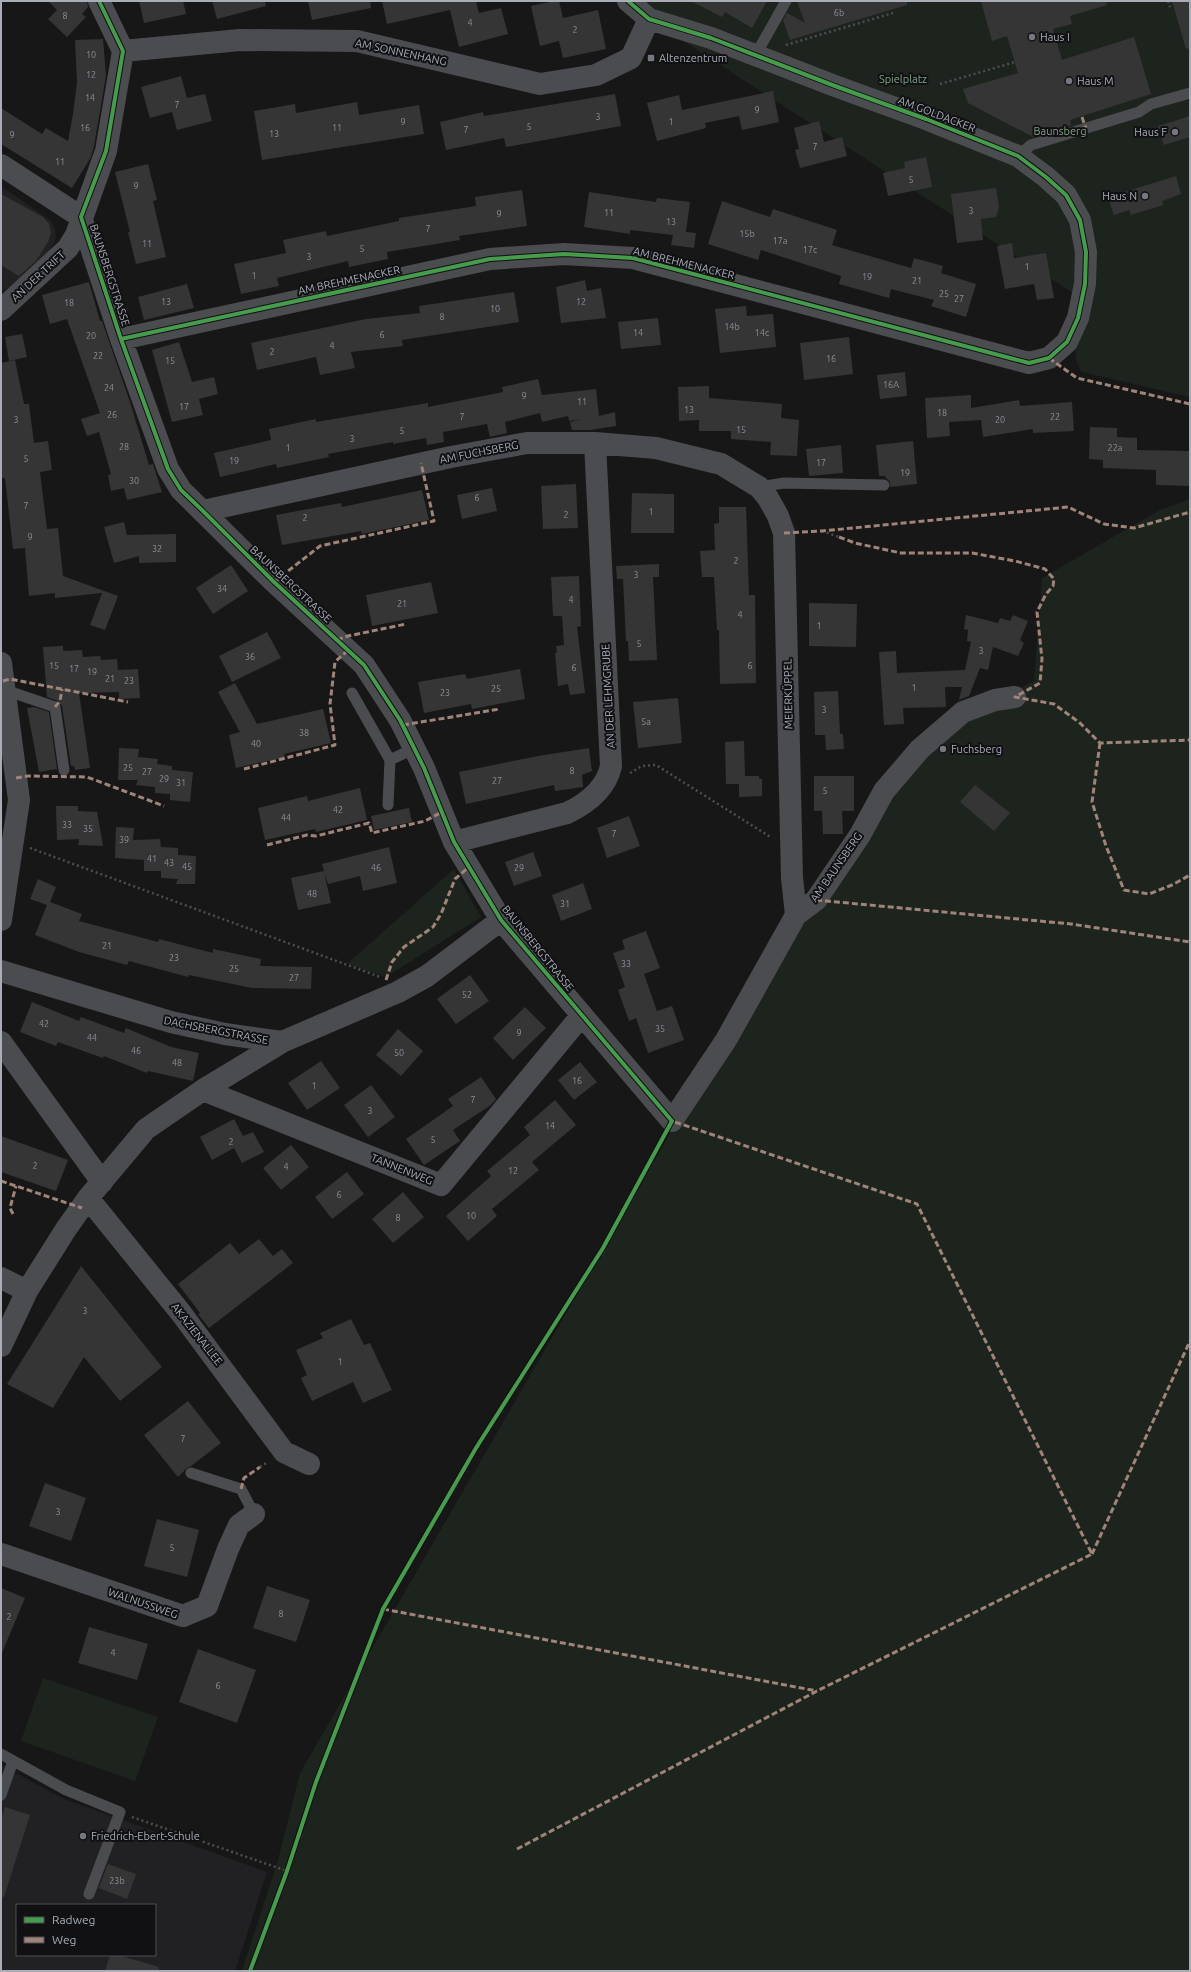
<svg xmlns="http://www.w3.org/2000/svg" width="1191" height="1972" viewBox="0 0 1191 1972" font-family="Ubuntu,sans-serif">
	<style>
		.built { fill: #212123; fill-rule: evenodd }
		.green { fill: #1d241e }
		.building { fill: #353536 }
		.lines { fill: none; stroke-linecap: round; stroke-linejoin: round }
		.path { stroke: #4d4e52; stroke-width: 2.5; stroke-dasharray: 2 3; stroke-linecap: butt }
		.lane { stroke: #4b4c50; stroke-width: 11 }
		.street { stroke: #4b4c50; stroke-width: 22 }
		.quiet { stroke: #a18479; stroke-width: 3; stroke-dasharray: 6 3; stroke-linecap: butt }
		.cycleway-casing { stroke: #111113; stroke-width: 6 }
		.cycleway { stroke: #469c4c; stroke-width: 4 }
		.poi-dot { fill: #757880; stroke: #111113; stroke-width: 1.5 }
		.labels { text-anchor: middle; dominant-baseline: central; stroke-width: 4; stroke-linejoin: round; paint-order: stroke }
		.number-label { font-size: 9px; fill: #8b8f98 }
		.poi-label { font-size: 11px; fill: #a8adb8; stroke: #111113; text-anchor: start }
		.street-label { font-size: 11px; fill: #a8adb8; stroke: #111113 }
		.park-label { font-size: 11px; fill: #7fa381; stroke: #111113 }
	</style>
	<rect width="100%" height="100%" fill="#171717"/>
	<path class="built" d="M1 186 51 221 55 229 56 236 54 243 47 253 15 285 1 291Z
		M1 1765 64 1799 267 1872 235 1971H1ZM17 1905H155V1955H17Z"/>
	<path class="green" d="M634 1H1190V397L1082 372C1067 350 1082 326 1090 304L649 19Z
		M1190 499V1971H242L278 1860 300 1773 822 871 921 753 965 714 1034 681 1042 578 1160 510Z
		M454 869 481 917 386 977 347 964Z
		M43 1678 158 1717 135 1781 21 1741Z"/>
	<path class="building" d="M48 1H87L88 7 82 14 86 17 67 37 48 19 57 10Z
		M139 1H183L186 14 144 23Z
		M212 1H265L266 6 217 19Z
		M308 1H370L371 8 312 20Z
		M382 1H476L479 13 501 8 508 34 459 47 450 10 387 24Z
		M554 1H559L563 18 598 10 606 49 563 58 559 41 540 46 531 6Z
		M691 1H767L752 28 725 12 722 17Z
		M797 1H907V5L790 40 783 20 787 13 805 23Z
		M981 1H1106L1107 5 1070 16 1072 24 1053 29 1062 60 1134 37 1151 94 1070 120 1071 125 1033 137 968 103 963 89 1018 73 1007 36 992 41Z
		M1172 1H1190V48L1186 49Z
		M103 39 106 76 94 146 91 157 72 188 1 144V108L42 134 46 128 68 141 73 114 77 82 75 40Z
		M181 76 187 98 205 94 212 121 177 130 172 112 150 118 141 87Z
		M773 91 779 122 742 130 739 116 705 123 706 128 657 141 647 103 679 95 682 110Z
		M615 94 621 126 506 147 504 138 446 150 440 122 483 112 484 116Z
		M357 102 359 115 419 105 424 134 262 160 254 111 295 104 296 113Z
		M1190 116V137L1164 145 1158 126Z
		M819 121 824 142 842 137 847 156 800 168 795 150 799 149 794 128Z
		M926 157 932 187 888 196 883 173 905 168 904 162Z
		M148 164 157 200 153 201 166 257 136 264 128 232H130L115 172Z
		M1176 176 1181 194 1162 201 1163 205 1131 215 1129 210 1114 215 1108 197Z
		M996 188 999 207 996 217 981 219 983 240 957 243 951 194Z
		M522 190 527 226 459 236 460 240 387 252 388 259 349 267 348 261 277 278 279 286 241 294 234 264 286 253 283 240 326 231 327 236 399 221V218L476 206 475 197Z
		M589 192 656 202 657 198 690 202 686 232 696 233 694 248 671 245 673 235 630 230V234L584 227Z
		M1 194 43 217 49 224 51 233 48 242 36 261 19 276 1 265Z
		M722 201 770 217 773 209 837 230 832 245 911 268 914 258 943 266 941 273 976 284 966 317 931 306 934 300 891 289 889 298 839 284 841 276 761 250 758 260 708 244Z
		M1012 243 1014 258 1046 253 1054 298 1037 300 1034 284 1005 289 997 246Z
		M585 280 587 291 601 288 606 318 561 323 556 287Z
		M89 282 100 321H102L130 402 149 465 153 464 162 492 127 500 124 488 111 491 108 475 111 474 99 432 87 436 81 419 100 413 67 319 50 324 42 295Z
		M187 284 194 308 144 320 138 297Z
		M514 292 519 322 402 340 403 346 351 352 355 368 320 375 316 357 257 370 251 343 366 319 420 313 419 306Z
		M746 306 747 316 773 314 776 347 720 353 715 309Z
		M658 318 661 345 621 349 618 322Z
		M22 334 27 357 9 361 5 337Z
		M849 337 853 374 804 380 800 343Z
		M179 342 192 382 214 377 218 394 199 399 203 415 172 422 152 350Z
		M15 360 24 404H29L34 443 48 441 52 470 40 472 47 529 58 528 63 576 118 596 105 630 90 625 102 593 55 598V593L29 596 25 548 13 549 5 478H1V363Z
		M905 372 907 396 880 399 877 375Z
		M538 379 542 395 596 389 599 416 615 412 616 426 590 430H572L570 422 580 419 569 421 568 416 542 422 540 413 505 422 507 433 490 437 487 424 443 432 444 442 427 445 426 438 393 444V442L328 454 329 457 277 468 276 464 220 477 214 453 271 440 269 429 316 419V422L428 403V407L503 392 502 387Z
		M709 386V398L782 404 781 418 799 420 797 456 770 455 771 442 731 439V431H699V420L679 421 678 387Z
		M971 395V408L1019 400 1020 406 1072 402 1074 431 1033 433V429L983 437 981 420 949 422 950 436 927 438 925 398Z
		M1090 427 1117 428V437L1137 438V450L1190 451V486L1156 485V470L1103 468V460L1089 459Z
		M913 441 917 484 890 487V482L886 478 885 476H879L876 445Z
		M841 445 843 473 809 476 806 449Z
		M576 484 578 528 543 529 541 486Z
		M492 488 497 511 462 519 457 495Z
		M422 490 429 520 362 534 361 531 282 545 276 515 341 503 342 507Z
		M632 493 674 494V533H631Z
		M719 507H746L749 595H755L756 683 720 684 719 630H717L714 577H702L700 551 715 550 714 524 719 523Z
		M124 522 127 535 176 534V562L139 563V556L114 563 104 527Z
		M659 564V577H653L657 660 629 661 628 641H626L623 579H617L616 566Z
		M231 565 248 591 213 614 196 588Z
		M579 576 581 626 577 627 585 693 570 695 568 684 558 686 555 653H557L556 646 564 645 562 616H553L551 577Z
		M431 582 438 613 372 626 366 595Z
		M809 603 857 604 856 647 809 646Z
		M966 615 998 623 1000 618 1010 621 1013 615 1028 621 1020 640 1024 643 1018 656 993 647 988 670 980 668 969 696 959 700 962 687H945L946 707 903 708 904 724 884 725 879 652 896 651 897 673 965 670 971 642 967 641 968 630 964 629Z
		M267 632 281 658 232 682 219 656Z
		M63 646V651L82 650 83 657 100 656 101 660 117 659 118 670 138 669 140 698 119 699V692L79 693 90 768 75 770 74 766H71L62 706 58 701 47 697 43 647Z
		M520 669 525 699 472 709 471 704 424 713 418 682 465 674 467 679Z
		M235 683 257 724 323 709 331 743 284 754 285 757 236 768 229 735 240 732 218 692Z
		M838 691 840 734H843L844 749 826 750 825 735H815L814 692Z
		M678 698 682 743 638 748 633 702Z
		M34 707 49 712 57 769 39 772 27 708Z
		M744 741 745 776H759V779H762V796L739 797V784H726L725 742Z
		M119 748 139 749 138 757 158 759 157 764 172 766V770L193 772 190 802 170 800V794L155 793V787L136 785 138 780H118Z
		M589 748 592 771 582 775 583 787 555 791 554 785 466 804 459 772 538 756Z
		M814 776H854V811H842L843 834H823L822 811H814Z
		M975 785 1010 813 994 831 960 802Z
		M360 788 367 820 316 832 315 829 265 840 258 808 307 796 308 801Z
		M56 806H78V811L97 812 103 846 78 845 79 839 57 840Z
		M409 808 412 822 374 830 371 816Z
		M629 816 640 846 607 858 597 828Z
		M116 827 134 828 133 840 160 839 161 847 178 848V855L196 856 195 884H176L178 879 161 878V871H144V860L115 858Z
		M389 847 397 883 363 891 360 876 328 884 324 872 331 903 298 910 291 878 324 871 322 864Z
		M533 852 542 876 514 886 505 862Z
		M38 879 56 887 50 902 82 914 79 921 158 942 159 939 213 953V949L261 959 260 966 312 967 311 989 252 988 189 975 188 977 129 961 127 965 79 952 35 935 47 905 30 899Z
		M583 883 592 909 561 921 552 895Z
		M646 931 660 968 644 974 657 1011 672 1006 684 1040 648 1053 636 1018 629 1021 618 990 625 987 613 953 625 949 622 940Z
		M470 975 489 1001 456 1024 437 999Z
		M32 1002 79 1021 81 1017 124 1033 126 1028 171 1047 199 1053 193 1081 148 1071 147 1073 104 1056 103 1058 58 1042 56 1046 20 1032Z
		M525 1007 546 1028 513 1060 493 1038Z
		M398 1029 423 1051 401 1076 376 1055Z
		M321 1061 340 1088 307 1110 288 1083Z
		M580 1062 597 1082 574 1100 558 1080Z
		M481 1077 496 1099 491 1105 453 1130 460 1141 424 1165 406 1139 453 1106 448 1099Z
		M371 1085 395 1117 368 1137 344 1105Z
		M555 1100 576 1125 532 1162 539 1170 492 1209 497 1216 468 1241 446 1216 491 1176 487 1171 530 1135 524 1127Z
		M234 1119 243 1136 253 1132 264 1152 242 1163 234 1148 212 1160 200 1137Z
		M1 1136 68 1160 56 1191 1 1172Z
		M291 1145 309 1167 281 1190 263 1168Z
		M347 1172 364 1194 332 1219 315 1197Z
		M403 1192 424 1217 393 1243 372 1219Z
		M259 1239 273 1256 282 1249 293 1263 209 1328 198 1314 200 1313 178 1284 230 1243 239 1254Z
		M81 1266 162 1367 120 1401 84 1357 53 1408 7 1384Z
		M351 1319 364 1345 370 1343 392 1390 363 1403 353 1382 312 1401 301 1378 307 1375 296 1350 323 1338 320 1333Z
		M188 1401 221 1443 191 1466 187 1468 178 1477 144 1435Z
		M45 1483 86 1498 71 1541 29 1526Z
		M157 1519 199 1530 187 1577 144 1566Z
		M267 1586 310 1600 296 1642 253 1628Z
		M1 1588 25 1598 1 1655Z
		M89 1627 148 1644 137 1680 78 1663Z
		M198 1649 256 1670 237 1723 179 1702Z
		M5 1807 30 1815 4 1897H1V1819Z
		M108 1864 136 1874 127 1899 99 1888Z
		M110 1955H118L159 1967 158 1971H105Z"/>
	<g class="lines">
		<path class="path" d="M1168 1 1170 7
			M786 45 893 13
			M940 84 1015 62
			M822 531 839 537
			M630 773 642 766 656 765 772 838
			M30 848 380 977
			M260 1467 268 1462
			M132 1817 287 1871"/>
		<path class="lane" d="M755 56 786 1
			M1018 156 1031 145 1139 112 1151 104 1190 93
			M759 487 784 483 884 485
			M5 690 55 707 64 770
			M352 693 390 760
			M388 805 390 760 415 748
			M191 1473 241 1489 254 1514
			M1 1754 66 1790 120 1812 89 1894
			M1 1795 13 1761"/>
		<path class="street" d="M123 51 240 40 357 41 540 84 596 75 631 58 649 19
			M1 165 81 217
			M81 217 121 339 168 469 181 490 274 582 364 665 400 720 424 768 454 842 501 920 672 1121 726 1040 796 915 816 900 860 835 884 791 920 749 963 712 995 700 1015 697
			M1 310 68 248 76 235 106 151 123 51 99 1
			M121 339 490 259 564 254 633 258 1029 363 1049 358 1067 342 1078 318 1085 284 1086 252 1080 220 1066 195 1046 177 1018 156 926 119 835 86 711 38 649 19 628 1
			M203 511 451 457 527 443H595L656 448 721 464 759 487 768 498 778 516 784 533 792 878 796 915
			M1 663 19 800 1 920
			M454 842 567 813C588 803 606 789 611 766L595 443
			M1 971 171 1022 225 1034 282 1042 398 992 427 976 501 920
			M1 1042 102 1182
			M203 1090 441 1185 582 1015
			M88 1198 181 1313 284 1452 309 1464
			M1 1278 27 1291
			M1 1346 27 1291 66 1229 88 1198 146 1129 203 1090 282 1042
			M1 1554 183 1616 207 1606 228 1549 239 1525 254 1514"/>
		<path class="quiet" d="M1082 117 1086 129
			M1049 358 1077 378 1190 404
			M784 533 822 531 1068 507 1104 524 1134 528 1190 512
			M839 537 855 543 901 553H972L1015 561 1045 569 1054 579 1053 586 1046 594 1037 612 1042 659 1040 683 1015 697 1054 704 1080 723 1100 743 1190 740
			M274 582 320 546 434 521 421 463
			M337 640 348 636 406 624
			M3 681 10 679 128 702
			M55 707 60 701 62 689
			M403 725 500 709
			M1100 743 1092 802 1106 846 1124 890 1149 894 1172 885 1190 875
			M244 769 335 745 330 704 335 662 348 650
			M16 778 28 776 87 777 164 806
			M267 845 307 835 316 836 369 823 372 833 425 821 442 812
			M816 900 1071 924 1190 942
			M386 980 392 962 404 947 433 927 441 914 455 879 469 867
			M1 1181 82 1208
			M13 1214 10 1208 16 1186
			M241 1489 244 1478 260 1467
			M1092 1554 1190 1341
			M383 1609 817 1691
			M517 1849 817 1691 1092 1554 917 1204 672 1121 671 1124"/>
		<defs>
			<path id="cycleway" d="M99 1 123 51 106 151 81 217 121 339 168 469 181 490 203 511 274 582 364 665 400 720 424 768 454 842 501 920 672 1121 603 1248 476 1448 383 1609 316 1782 287 1871 250 1971
				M121 339 490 259 564 254 633 258 1029 363 1049 358 1067 342 1078 318 1085 284 1086 252 1080 220 1066 195 1046 177 1018 156 926 119 835 86 711 38 649 19 628 1"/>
		</defs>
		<use href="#cycleway" class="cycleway-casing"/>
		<use href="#cycleway" class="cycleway"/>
	</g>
	<g class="poi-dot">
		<circle cx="1032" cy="37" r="4"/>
		<rect x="647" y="54" width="8" height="8" rx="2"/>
		<circle cx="1069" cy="81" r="4"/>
		<circle cx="1175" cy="132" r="4"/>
		<circle cx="1145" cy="196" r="4"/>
		<circle cx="943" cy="749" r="4"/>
		<circle cx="83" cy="1836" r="4"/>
	</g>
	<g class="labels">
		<g class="number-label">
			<text x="839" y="13">6b</text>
			<text x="65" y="16">8</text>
			<text x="470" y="23">4</text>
			<text x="575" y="30">2</text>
			<text x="91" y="55">10</text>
			<text x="91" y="75">12</text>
			<text x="90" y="98">14</text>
			<text x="177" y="105">7</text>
			<text x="757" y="110">9</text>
			<text x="598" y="117">3</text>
			<text x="403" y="122">9</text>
			<text x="671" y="122">1</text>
			<text x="529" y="127">5</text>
			<text x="85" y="128">16</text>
			<text x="337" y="128">11</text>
			<text x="466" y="130">7</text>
			<text x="274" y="134">13</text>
			<text x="12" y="135">9</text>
			<text x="815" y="147">7</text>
			<text x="60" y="162">11</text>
			<text x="911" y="180">5</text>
			<text x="136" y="186">9</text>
			<text x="971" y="211">3</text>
			<text x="609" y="213">11</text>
			<text x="499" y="214">9</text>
			<text x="671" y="222">13</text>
			<text x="428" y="229">7</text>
			<text x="747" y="234">15b</text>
			<text x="780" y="241">17a</text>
			<text x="147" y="244">11</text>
			<text x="362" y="249">5</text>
			<text x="810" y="250">17c</text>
			<text x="309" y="257">3</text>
			<text x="1027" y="267">1</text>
			<text x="254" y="276">1</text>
			<text x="867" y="277">19</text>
			<text x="917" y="281">21</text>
			<text x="944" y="294">25</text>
			<text x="959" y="299">27</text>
			<text x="166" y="302">13</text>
			<text x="581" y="302">12</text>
			<text x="69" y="303">18</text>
			<text x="495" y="309">10</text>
			<text x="442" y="317">8</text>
			<text x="732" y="327">14b</text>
			<text x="638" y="333">14</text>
			<text x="762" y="333">14c</text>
			<text x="382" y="335">6</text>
			<text x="91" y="336">20</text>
			<text x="332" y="346">4</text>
			<text x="272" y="352">2</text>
			<text x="98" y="356">22</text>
			<text x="831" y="359">16</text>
			<text x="170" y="361">15</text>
			<text x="891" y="385">16A</text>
			<text x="109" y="388">24</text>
			<text x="524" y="396">9</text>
			<text x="582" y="402">11</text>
			<text x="184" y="407">17</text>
			<text x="689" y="410">13</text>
			<text x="942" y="413">18</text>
			<text x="112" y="415">26</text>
			<text x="462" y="417">7</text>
			<text x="1055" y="417">22</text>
			<text x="16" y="420">3</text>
			<text x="1000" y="420">20</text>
			<text x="741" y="430">15</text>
			<text x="402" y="431">5</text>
			<text x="352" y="439">3</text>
			<text x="124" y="447">28</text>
			<text x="288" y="448">1</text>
			<text x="1115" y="448">22a</text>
			<text x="26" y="459">5</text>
			<text x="234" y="461">19</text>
			<text x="821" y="463">17</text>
			<text x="905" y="473">19</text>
			<text x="134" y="481">30</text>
			<text x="477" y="498">6</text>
			<text x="26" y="506">7</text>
			<text x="651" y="512">1</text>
			<text x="566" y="515">2</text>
			<text x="305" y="518">2</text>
			<text x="30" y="537">9</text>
			<text x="157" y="549">32</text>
			<text x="736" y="561">2</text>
			<text x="636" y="575">3</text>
			<text x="222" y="589">34</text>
			<text x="571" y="600">4</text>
			<text x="402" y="604">21</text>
			<text x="740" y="615">4</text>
			<text x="819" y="626">1</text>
			<text x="639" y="644">5</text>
			<text x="981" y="651">3</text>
			<text x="250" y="657">36</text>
			<text x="54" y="666">15</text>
			<text x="750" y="666">6</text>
			<text x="574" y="668">6</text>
			<text x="74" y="669">17</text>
			<text x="92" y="672">19</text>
			<text x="110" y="679">21</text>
			<text x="129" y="681">23</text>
			<text x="914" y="688">1</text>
			<text x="496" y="689">25</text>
			<text x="445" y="693">23</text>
			<text x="824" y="710">3</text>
			<text x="646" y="722">5a</text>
			<text x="304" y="733">38</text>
			<text x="256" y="744">40</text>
			<text x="128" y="768">25</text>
			<text x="572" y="771">8</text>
			<text x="147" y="772">27</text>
			<text x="164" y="779">29</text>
			<text x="497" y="781">27</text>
			<text x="181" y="783">31</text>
			<text x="825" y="791">5</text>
			<text x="338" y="810">42</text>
			<text x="286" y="818">44</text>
			<text x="67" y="825">33</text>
			<text x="88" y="829">35</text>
			<text x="614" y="834">7</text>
			<text x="124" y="840">39</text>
			<text x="152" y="859">41</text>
			<text x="169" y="863">43</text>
			<text x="187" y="867">45</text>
			<text x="376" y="868">46</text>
			<text x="519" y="868">29</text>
			<text x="312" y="894">48</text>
			<text x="565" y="904">31</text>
			<text x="107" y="946">21</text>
			<text x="174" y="958">23</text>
			<text x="626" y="964">33</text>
			<text x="234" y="969">25</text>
			<text x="294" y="978">27</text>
			<text x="467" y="995">52</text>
			<text x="44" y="1024">42</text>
			<text x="660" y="1029">35</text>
			<text x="519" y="1033">9</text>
			<text x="92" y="1038">44</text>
			<text x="136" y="1051">46</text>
			<text x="399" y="1053">50</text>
			<text x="177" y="1063">48</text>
			<text x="577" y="1081">16</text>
			<text x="314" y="1086">1</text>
			<text x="473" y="1100">7</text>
			<text x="370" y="1111">3</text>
			<text x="550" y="1126">14</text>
			<text x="433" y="1140">5</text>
			<text x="231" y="1142">2</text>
			<text x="35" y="1166">2</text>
			<text x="286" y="1167">4</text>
			<text x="513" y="1171">12</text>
			<text x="339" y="1195">6</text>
			<text x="471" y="1216">10</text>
			<text x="398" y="1218">8</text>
			<text x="85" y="1311">3</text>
			<text x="340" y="1362">1</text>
			<text x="183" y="1439">7</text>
			<text x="58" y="1512">3</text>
			<text x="172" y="1548">5</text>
			<text x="281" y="1614">8</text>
			<text x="9" y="1617">2</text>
			<text x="113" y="1653">4</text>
			<text x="218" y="1686">6</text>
			<text x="117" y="1881">23b</text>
		</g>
		<g class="poi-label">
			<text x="1040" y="37">Haus I</text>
			<text x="659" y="58">Altenzentrum</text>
			<text x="1077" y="81">Haus M</text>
			<text x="1167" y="132" text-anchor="end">Haus F</text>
			<text x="1137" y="196" text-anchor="end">Haus N</text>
			<text x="951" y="749">Fuchsberg</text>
			<text x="91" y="1836">Friedrich-Ebert-Schule</text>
		</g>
		<g class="street-label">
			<text transform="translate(401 52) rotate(12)">AM SONNENHANG</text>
			<text transform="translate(937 114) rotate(21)">AM GOLDACKER</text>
			<text transform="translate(684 263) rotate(14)">AM BREHMENACKER</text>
			<text transform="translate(110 275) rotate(72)">BAUNSBERGSTRASSE</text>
			<text transform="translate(38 276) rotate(-43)">AN DER TRIFT</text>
			<text transform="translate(349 280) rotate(-12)">AM BREHMENACKER</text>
			<text transform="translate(479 452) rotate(-11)">AM FUCHSBERG</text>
			<text transform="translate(291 584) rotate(43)">BAUNSBERGSTRASSE</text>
			<text transform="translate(788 694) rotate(-91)">MEIERKÜPPEL</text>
			<text transform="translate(608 696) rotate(-93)">AN DER LEHMGRUBE</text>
			<text transform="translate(836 867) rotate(-55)">AM BAUNSBERG</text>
			<text transform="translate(538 948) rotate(51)">BAUNSBERGSTRASSE</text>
			<text transform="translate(216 1030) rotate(11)">DACHSBERGSTRASSE</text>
			<text transform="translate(402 1169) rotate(22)">TANNENWEG</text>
			<text transform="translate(197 1334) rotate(52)">AKAZIENALLEE</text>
			<text transform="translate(143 1603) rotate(19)">WALNUSSWEG</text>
		</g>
		<g class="park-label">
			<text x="903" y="79">Spielplatz</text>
			<text x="1060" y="131">Baunsberg</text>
		</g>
	</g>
	<rect width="1191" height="1972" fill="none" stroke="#a8adb8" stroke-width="4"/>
	<rect x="16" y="1904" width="140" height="52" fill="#111113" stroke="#4d4f55"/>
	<rect x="24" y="1917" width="20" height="6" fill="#469c4c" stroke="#4d4f55"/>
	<text x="52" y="1924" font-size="12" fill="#a8adb8">Radweg</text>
	<rect x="24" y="1937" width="20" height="6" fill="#a18479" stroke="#4d4f55"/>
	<text x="52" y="1944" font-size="12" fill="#a8adb8">Weg</text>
</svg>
